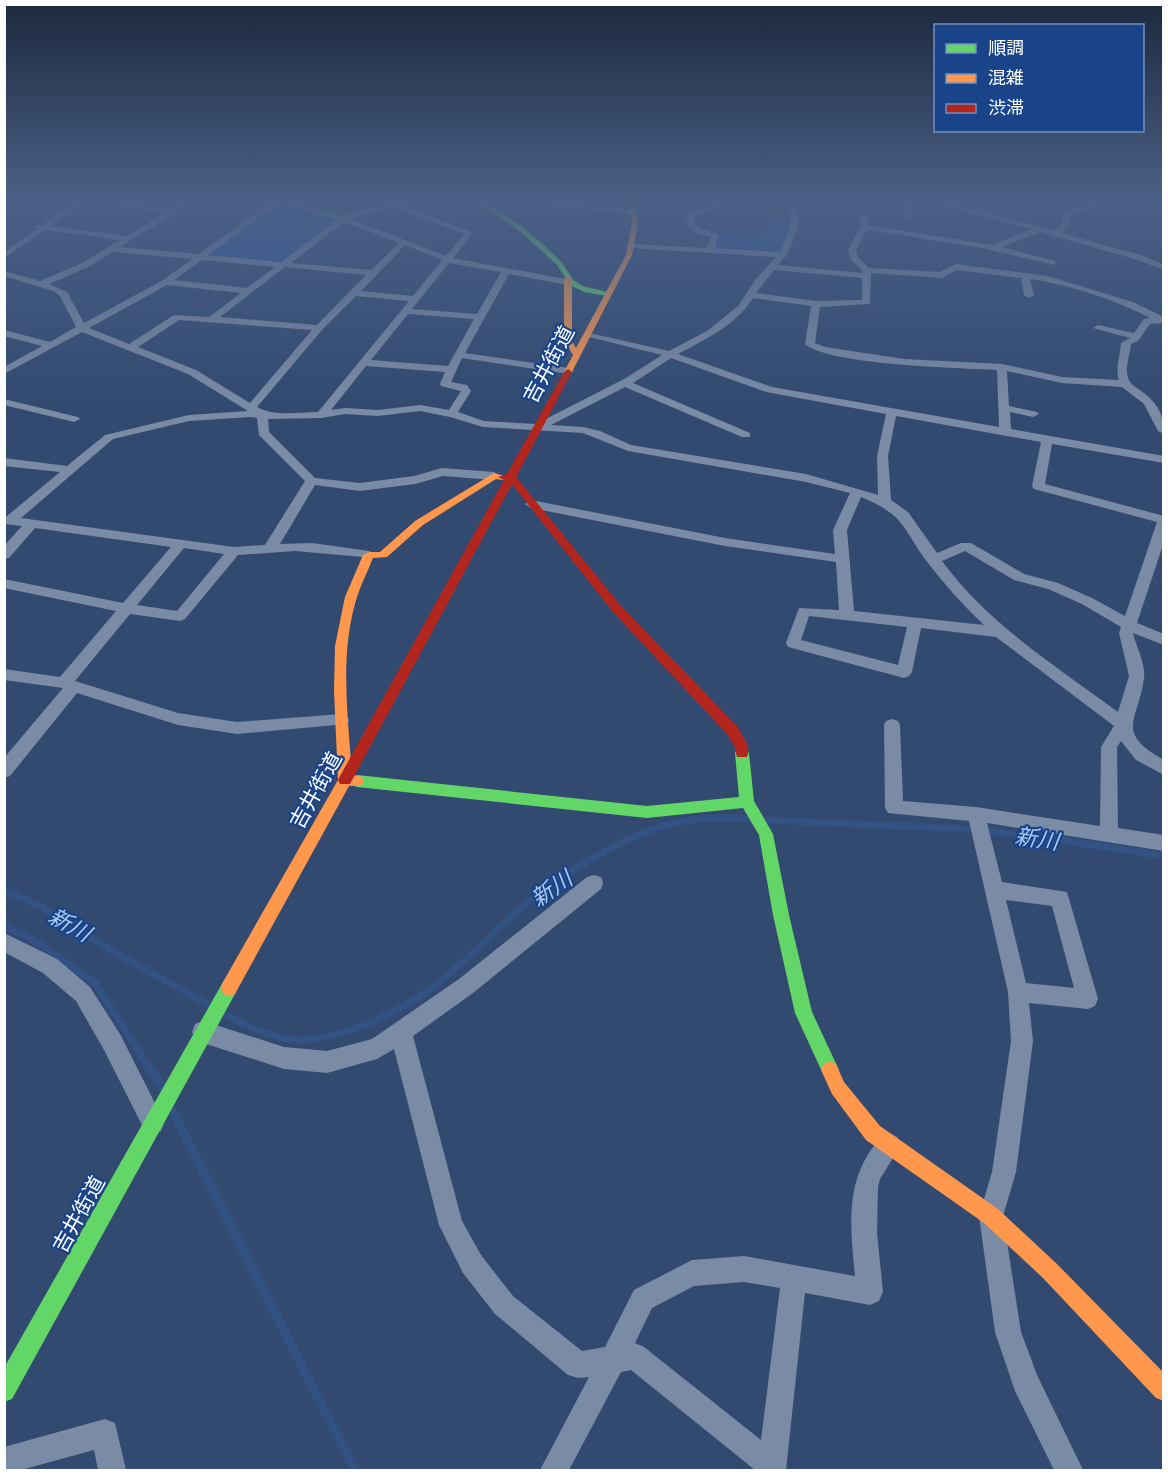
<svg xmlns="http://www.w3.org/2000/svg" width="1168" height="1475" viewBox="0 0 1168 1475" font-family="'Golos Text','Noto Sans JP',sans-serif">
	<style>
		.green { fill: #2d5aa0 }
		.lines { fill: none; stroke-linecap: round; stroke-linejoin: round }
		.stream-far1 { stroke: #335284; stroke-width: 7 }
		.stream { stroke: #335284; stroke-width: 9 }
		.street { fill: #7a8ba5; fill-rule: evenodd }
		.fast { fill: #63d668; fill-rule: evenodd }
		.slow { fill: #ff974d; fill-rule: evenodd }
		.jam { fill: #b3261e; fill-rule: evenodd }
		.labels { text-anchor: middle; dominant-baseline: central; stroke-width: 4.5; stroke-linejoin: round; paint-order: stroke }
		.street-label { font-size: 21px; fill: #fff; stroke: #19448a }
		.water-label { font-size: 22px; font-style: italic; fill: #aecaf5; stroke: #19448a }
	</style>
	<rect width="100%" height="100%" fill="#334a70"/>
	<path class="green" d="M278 203H285L337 219 283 261 209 254Z
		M768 219 789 221V223H792L780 251 714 247 718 236C733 238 761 241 770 226Z"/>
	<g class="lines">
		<path class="stream-far1" d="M764 820 968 829 1042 837 1164 856
			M4 890 42 907 114 952 209 1005
			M4 926 30 938 95 983 150 1069
			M223 1013C246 1025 277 1042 304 1040 348 1036 393 1014 429 990 469 962 500 922 538 894 574 868 627 835 670 824 696 817 725 817 751 819"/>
		<path class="stream" d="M149 1067 162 1087
			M172 1110 355 1470"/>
		<path class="street" d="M71 199 172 208 188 199H197L120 247 199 254 274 199H286L342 216 386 204 375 199 394 202 417 199 401 205 473 233 453 258 571 280 572 282 568 285 509 274 465 353 569 368 574 371 569 374 462 358 451 382 467 385 471 391 458 412 484 421 536 424 626 378 662 355 585 336V332L669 351 707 331 738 306 756 279 776 257 630 248 626 246 630 244 707 248 711 237 694 232 686 223 690 213 709 207 708 199H716L717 208 696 216 694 223 700 228 718 234 715 248 780 252 791 224 788 202 766 199H795L799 224 787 255 778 265 862 273 863 271 851 260 848 250 860 227 861 214 868 216V225L992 245 1031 229 946 206 913 205 912 217 908 219 904 217 906 204 835 201 831 199 946 202 1053 230 1060 227 1066 210 1088 205 1095 199H1104L1094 209 1072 214 1068 228 1061 233 1144 256 1164 265V270L1138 260 1040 232 1002 247 1055 261V265L982 248 867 230 856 250 858 257 869 268 940 272 956 264 1047 276 1133 302 1164 317V323L1150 324 1138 341 1131 344C1130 356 1123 371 1130 382 1132 385 1137 388 1141 391 1157 402 1164 414 1164 434L1158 431 1144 404 1122 387 1062 383 1007 371 1009 406 1037 412 1039 414 1033 417 1010 412 1011 429 1164 456V463L1052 444 1045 484 1164 516V542L1137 623 1164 634V645L1133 633C1136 646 1146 665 1144 678 1139 720 1113 732 1164 760V775L1136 760 1121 741 1117 747 1118 828 1164 835V851L987 823 1002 882 1067 892 1098 999 1095 1006 1088 1009 1029 1003 1033 1041 1016 1172 1003 1216 1021 1332 1037 1375 1083 1470H1054L1015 1391 995 1332 979 1216 992 1172 1011 1041 1008 992 969 821 888 813 885 808 884 725 886 721 892 719 898 721 900 725 903 801 976 807 1100 826 1101 747 1114 726 996 637 921 628 912 672 909 676 904 678 788 647 786 643 799 608 839 610 836 562 725 546 531 508 525 504 531 500 725 538 835 554 833 530 850 493 806 482 628 451 583 433 483 427 450 417 420 411 378 416 345 414 321 418 268 419 269 432 315 478 360 483 414 476 442 468 494 472 500 476 494 480 443 476 415 484 360 491 315 485 280 544 312 543 369 551 376 555 374 558 295 551 238 555 185 619 180 621 130 614 75 681 178 713 237 722 341 714 347 716 349 720 347 724 237 734 178 725 77 693 10 776 4 778V758L63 688 4 680V669L60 677 116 611 4 588V579L123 603 171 547 35 528 9 558 4 559V546L22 526 4 524V516H7L60 472 4 466V458L67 466 105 435 189 415 248 411 188 374 82 332 4 374V367L42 346 4 336V330L50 342 76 327 60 296 54 291 4 276V271L40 281 84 262 120 240 45 230 4 258V252L37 229 35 225H42L74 202ZM281 202 337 220 281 262 208 255ZM83 203 166 212 127 236 51 226ZM393 207 464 234 446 256 351 219ZM344 222 399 243 371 270 291 263ZM405 245 442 260 413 296 361 291ZM113 252 192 259 163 280 84 323 67 292 49 284 90 266ZM202 260 275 267 247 288 174 280ZM449 263 501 272 477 314 412 309ZM285 267 366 275 317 325 220 317ZM774 270 862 278V300L816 301 756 293ZM957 270 1021 278 1024 295 1029 298 1034 295 1030 279C1070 285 1114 299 1150 318L1144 319 1134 333 1098 325 1093 328 1130 338 1121 343C1120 357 1115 367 1119 380L1062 377 1002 364 904 359 825 347 815 343 820 307 870 304 871 273 942 278ZM167 285 241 293 209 317 174 315 129 344 89 328ZM356 296 409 301 318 412C299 412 274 417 257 407L322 330ZM753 298 811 306 805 344C828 365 961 368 997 370L999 427 772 387 678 354C706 339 736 325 753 298ZM408 314 474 319 448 366 371 360ZM179 320 312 330 250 403 196 370 138 347ZM671 358 766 392 886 414 877 456 878 495 806 474 631 445 600 431 583 427 551 425 625 387 742 437H750V433L633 383ZM366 366 445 372 440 384 441 386 461 391 449 410 420 405 378 410 345 408 331 410ZM896 416 1041 442 1032 486 1034 489 1157 522 1125 616 1092 598 1058 583 1024 574 971 543H961L937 553 908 512 891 500 888 456ZM250 417 257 418 259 435 305 481 265 545 234 547 21 518 113 439 189 421ZM861 497C906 515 903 530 928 563 945 585 964 606 984 625L854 611 847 530ZM184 548 224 554 177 611 137 605ZM965 551 1014 580 1048 589 1082 604 1121 627 1119 633 1129 676 1118 712C1056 666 988 624 942 561ZM809 616 907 627 898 665 801 640ZM1006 900 1052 906 1074 988 1026 983Z
			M523 199 633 210 637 212 633 214 509 202 505 200Z
			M4 399 78 417 80 419 74 422 4 405Z
			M594 875 601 877 603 883 601 889 473 993 413 1036 462 1221 481 1255 513 1296 582 1351 605 1347 634 1290 692 1260 744 1256 855 1276C851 1235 845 1189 869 1153 875 1144 879 1137 889 1133L897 1137 901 1145 880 1179 878 1187 877 1233 883 1292 879 1301 870 1305 805 1293 786 1470H755L631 1370 621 1372 569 1470H540L589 1377 578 1378 568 1375 495 1314 463 1273 439 1225 394 1049 377 1059 327 1073 284 1069 203 1043 195 1040 192 1032 195 1024 203 1021 284 1047 327 1051 372 1039 459 979 587 877ZM744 1282 780 1288 761 1440 644 1347 635 1343 652 1308 694 1286Z
			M4 933 57 959 90 987 120 1034 161 1115 164 1123 161 1131 153 1134 145 1131 104 1050 76 1001 43 973 4 952Z
			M105 1419 115 1423 126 1470H98L94 1450 21 1470H4V1447Z"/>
		<path class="fast" d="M467 199C494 199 544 243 562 263 567 269 570 277 576 282 586 290 601 288 611 294L607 296 584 292 570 285 557 265 524 235 492 212Z
			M742 748 747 749 749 753 754 801 773 834 789 915 812 1012 839 1070 836 1076 830 1079 824 1076 795 1013 773 915 759 835 743 808 647 818 357 787 352 785 350 781 352 777 357 775 647 806 739 797 735 753 737 749Z
			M229 980 235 982 237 988 235 994 12 1399 4 1402V1368L223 982Z"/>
		<path class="slow" d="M628 199H634L638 223 632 255 572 372 565 374 564 372 573 355 564 341V279L568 277 572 279V341L576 348 626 255 632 223Z
			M494 473 508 477 503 480 496 479 423 525 387 557 373 558C368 571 361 584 357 597 339 654 348 716 352 775L362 777 364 781 362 785 349 786 235 994 229 996 223 994 221 988 223 982 338 780 334 691 335 646 345 597 363 555 369 552H380L415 521Z
			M830 1061 836 1064 844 1082 880 1126 998 1209 1057 1264 1164 1373V1401L1156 1398 1043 1278 984 1223 866 1140 832 1094 821 1070 824 1064Z"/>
		<path class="jam" d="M568 369 572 372 516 477 621 606 737 726C742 736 752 746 747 757H737L734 745 727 734 613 612 512 484 350 784H340L338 780 340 776 504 480 498 477 507 474 564 372Z"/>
	</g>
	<linearGradient id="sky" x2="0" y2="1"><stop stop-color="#1c293e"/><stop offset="0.49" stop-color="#4a6086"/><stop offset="1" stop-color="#4a6086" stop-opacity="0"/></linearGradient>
	<rect width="1168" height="406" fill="url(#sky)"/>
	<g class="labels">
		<g class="street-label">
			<text transform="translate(548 364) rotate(-62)">吉井街道</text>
			<text transform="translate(315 790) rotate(-61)">吉井街道</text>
			<text transform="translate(78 1214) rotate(-61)">吉井街道</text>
		</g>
		<g class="water-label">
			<text transform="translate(1037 838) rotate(8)">新川</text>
			<text transform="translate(551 888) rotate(-35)">新川</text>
			<text transform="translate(70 924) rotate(29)">新川</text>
		</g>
	</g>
	<rect width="1168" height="1475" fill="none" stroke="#ffffff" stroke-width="12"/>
	<rect x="934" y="24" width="210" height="108" fill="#19448a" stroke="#758fb9" stroke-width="1.5"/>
	<rect x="946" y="44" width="30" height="9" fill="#63d668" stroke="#758fb9" stroke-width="1.5"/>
	<text x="988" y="54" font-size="18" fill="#ffffff">順調</text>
	<rect x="946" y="74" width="30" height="9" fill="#ff974d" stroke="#758fb9" stroke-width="1.5"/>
	<text x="988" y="84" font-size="18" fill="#ffffff">混雑</text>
	<rect x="946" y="104" width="30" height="9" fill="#b3261e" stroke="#758fb9" stroke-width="1.5"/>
	<text x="988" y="114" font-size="18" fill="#ffffff">渋滞</text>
</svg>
